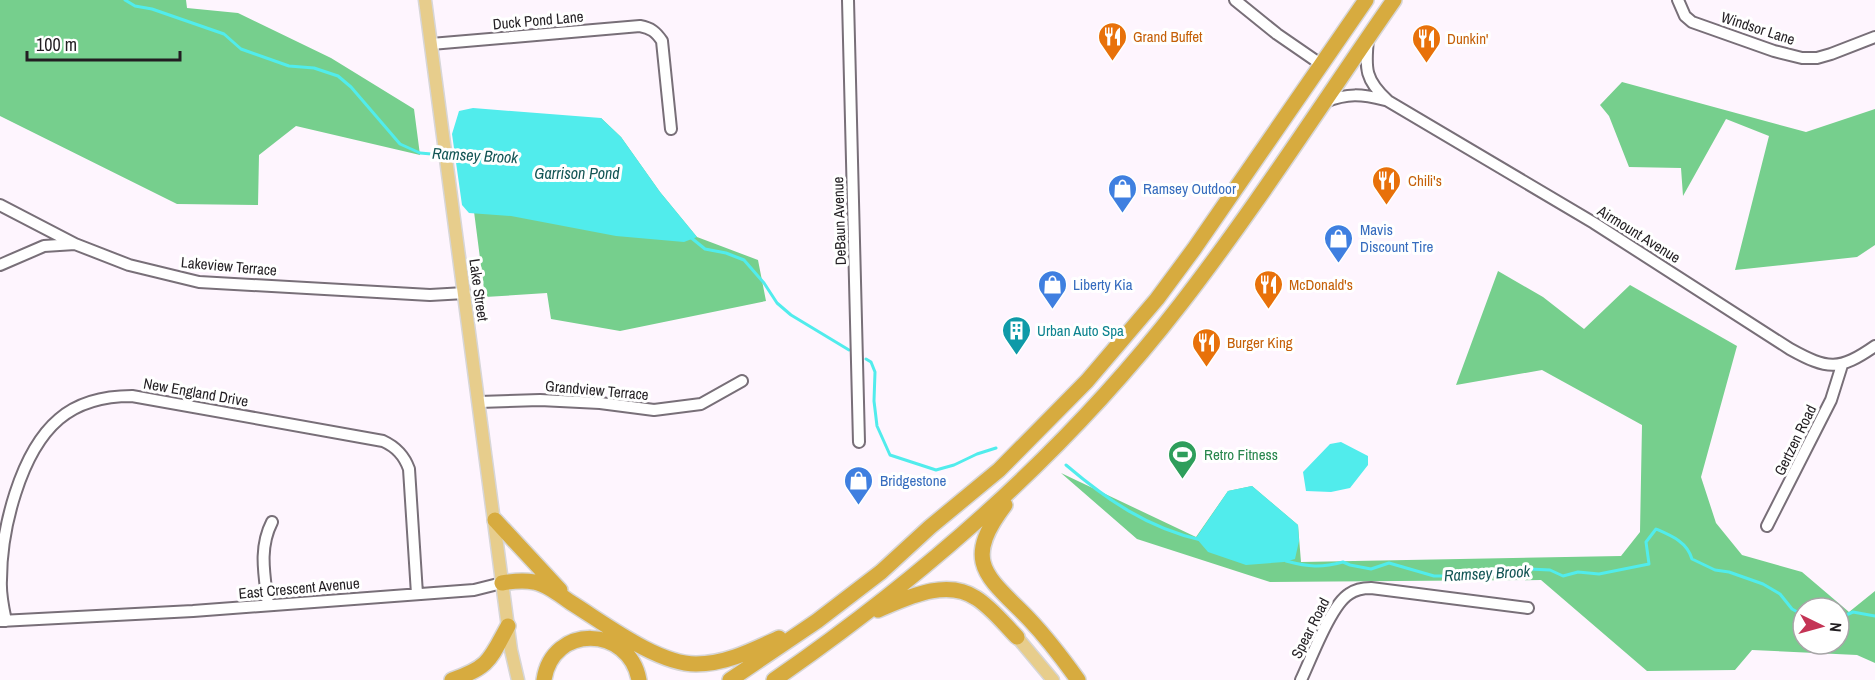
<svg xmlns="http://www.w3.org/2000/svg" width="1875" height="680" viewBox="0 0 1875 680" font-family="'Archivo Narrow',sans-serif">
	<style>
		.forest { fill: #76cf8d; fill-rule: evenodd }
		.water { fill: #51ecec }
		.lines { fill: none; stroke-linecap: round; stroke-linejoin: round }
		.stream { stroke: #51ecec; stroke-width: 3 }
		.minor-casing { stroke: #786f78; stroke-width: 14 }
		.major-casing { stroke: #d7d6d7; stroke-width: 15 }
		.highway-casing { stroke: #d7d6d7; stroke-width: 18 }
		.minor { stroke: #fff; stroke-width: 10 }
		.major { stroke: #e7cd8c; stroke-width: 12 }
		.highway { stroke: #d7ab3f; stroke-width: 15 }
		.labels { text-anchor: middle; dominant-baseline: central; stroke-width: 6; stroke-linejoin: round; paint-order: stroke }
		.street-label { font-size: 15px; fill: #221e22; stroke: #fff }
		.food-label { font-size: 15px; fill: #c56008; stroke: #fff; text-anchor: start }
		.shop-label { font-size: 15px; fill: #366cbe; stroke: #fff; text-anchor: start }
		.culture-label { font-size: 15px; fill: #0d838f; stroke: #fff; text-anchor: start }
		.leisure-label { font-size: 15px; fill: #27864d; stroke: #fff; text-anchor: start }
		.water-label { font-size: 16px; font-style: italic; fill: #135555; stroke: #fff }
	</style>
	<rect width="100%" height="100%" fill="#fef5fe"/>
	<path class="forest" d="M0 0H186L187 8 238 13 331 58 414 109 420 155 296 126 259 155 258 205 177 204 0 116Z
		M1622 82 1806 132 1875 109V245L1857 257 1735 270 1769 136 1726 119 1683 196 1681 168 1629 167 1609 116 1600 105Z
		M601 118 621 137 660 192 697 237 758 260 766 301 620 331 551 319 547 293 485 297 463 126Z
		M1498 271 1543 297 1584 329 1630 285 1737 346 1701 477 1716 523 1742 555 1802 572 1849 612 1875 591V663L1857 655 1752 650 1735 670 1647 671 1541 580 1270 582 1137 539 1061 473 1196 537 1228 491 1252 486 1298 525 1301 562 1621 556 1640 532 1642 425 1542 370 1456 385ZM1803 608H1839V644H1803Z"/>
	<path class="water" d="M473 108 601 118 621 137 660 192 697 237 684 242 616 236 511 216 469 213 462 205 452 134 459 111Z
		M1341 442 1368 456V465L1350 488 1331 492 1306 491 1303 472 1330 444Z
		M1252 486 1298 525 1299 541 1295 559 1284 562 1246 565 1208 552 1196 538 1228 491Z"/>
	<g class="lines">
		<path class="stream" d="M125 0 135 6 152 9 224 34 241 49 289 66 314 68 338 76 351 87 400 144 420 153 443 155
			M689 236 705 249 726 253 744 260 764 283 777 303 791 315 849 350
			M866 359 871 362 875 372 874 401 877 426 890 455 936 470 954 465 977 454 996 448
			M1066 465C1107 500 1148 528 1201 540
			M1286 561C1309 567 1321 568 1343 562L1350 565 1371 569 1389 563 1434 576H1468L1529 569 1550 570 1563 576 1578 572 1599 574 1649 564 1646 542 1656 529C1672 536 1687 542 1692 559L1715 570 1729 572 1763 584 1780 594 1792 609 1803 615
			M1839 618 1853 612 1875 616"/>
		<defs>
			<path id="minor" d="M848 0 859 442
				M1235 0 1277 34 1322 65
				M1678 0 1685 16 1692 22 1774 51 1802 58H1817L1831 54 1875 37
				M1368 39C1365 69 1365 80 1388 101L1594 223 1790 349C1828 370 1839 371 1875 346
				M431 44 640 26C651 28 656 32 662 41L671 129
				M1325 102C1348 93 1361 94 1385 100
				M0 205 75 244
				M0 265 44 246 75 244 129 265 199 282 430 295 465 293
				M479 402 540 400 600 403 654 410 701 404 742 381
				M1767 526 1831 400 1842 365
				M268 605C265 577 258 549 272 522
				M0 621 193 611 474 590 502 583
				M6 621C3 607 0 594 1 580 1 530 20 452 59 419 80 401 106 396 132 396L383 441C396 447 404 455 409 469L417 594
				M1301 680C1311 659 1331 605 1349 594 1356 589 1363 588 1371 588L1528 608"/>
			<path id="major" d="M425 0 511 650 518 680
				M1017 637 1053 680"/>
			<path id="highway" d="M1005 505C961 563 987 576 1029 619 1047 638 1063 659 1078 680
				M495 520 560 590
				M502 583C513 581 523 580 534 582 547 585 559 594 570 602 604 623 657 664 696 664 726 664 753 650 779 638
				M878 610C907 598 946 578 976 598 992 608 1004 624 1017 637
				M452 680C490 667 490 659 508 626
				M544 680C552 624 629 625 639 680
				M730 680 817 621 881 572 930 527 999 470 1087 381 1157 299 1194 249 1366 0
				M774 680C926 575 1066 452 1180 305 1256 207 1323 102 1394 0"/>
		</defs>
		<use href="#minor" class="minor-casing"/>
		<use href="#major" class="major-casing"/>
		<use href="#highway" class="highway-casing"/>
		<use href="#minor" class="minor"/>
		<use href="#major" class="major"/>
		<use href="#highway" class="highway"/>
	</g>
	<defs>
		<symbol id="restaurant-pin" viewBox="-11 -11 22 30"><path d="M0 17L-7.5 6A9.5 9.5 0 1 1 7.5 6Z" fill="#e8710a" stroke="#fff"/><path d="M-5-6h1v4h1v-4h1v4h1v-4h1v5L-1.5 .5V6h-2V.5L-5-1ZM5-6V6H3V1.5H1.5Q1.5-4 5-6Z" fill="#fff"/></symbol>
		<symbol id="shop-pin" viewBox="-11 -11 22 30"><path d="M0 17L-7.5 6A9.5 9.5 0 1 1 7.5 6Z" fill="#3f7fe0" stroke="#fff"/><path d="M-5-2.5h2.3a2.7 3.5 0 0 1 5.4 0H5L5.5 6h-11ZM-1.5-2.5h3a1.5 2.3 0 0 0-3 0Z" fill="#fff"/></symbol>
		<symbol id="building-pin" viewBox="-11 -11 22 30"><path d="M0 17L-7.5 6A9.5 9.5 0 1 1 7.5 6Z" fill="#0f9aa8" stroke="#fff"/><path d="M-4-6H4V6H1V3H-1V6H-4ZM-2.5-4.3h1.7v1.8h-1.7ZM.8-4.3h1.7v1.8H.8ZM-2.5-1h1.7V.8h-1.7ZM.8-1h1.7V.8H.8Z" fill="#fff"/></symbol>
		<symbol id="stadium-pin" viewBox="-11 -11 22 30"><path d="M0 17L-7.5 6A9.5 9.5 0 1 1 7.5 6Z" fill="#2e9e5b" stroke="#fff"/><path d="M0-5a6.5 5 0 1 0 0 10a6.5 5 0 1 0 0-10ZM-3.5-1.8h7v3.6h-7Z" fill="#fff"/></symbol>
	</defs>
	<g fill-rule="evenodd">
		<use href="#restaurant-pin" x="1096" y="20" width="33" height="45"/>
		<use href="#restaurant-pin" x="1410" y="22" width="33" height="45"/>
		<use href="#restaurant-pin" x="1370" y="164" width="33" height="45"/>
		<use href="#shop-pin" x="1106" y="172" width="33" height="45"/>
		<use href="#shop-pin" x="1322" y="222" width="33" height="45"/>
		<use href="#shop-pin" x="1036" y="268" width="33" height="45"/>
		<use href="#restaurant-pin" x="1252" y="268" width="33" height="45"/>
		<use href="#building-pin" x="1000" y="314" width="33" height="45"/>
		<use href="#restaurant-pin" x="1190" y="326" width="33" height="45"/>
		<use href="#stadium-pin" x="1166" y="438" width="33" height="45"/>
		<use href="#shop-pin" x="842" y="464" width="33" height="45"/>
	</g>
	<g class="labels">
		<g class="street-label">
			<text transform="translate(538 20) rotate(-5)">Duck Pond Lane</text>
			<text transform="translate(1758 28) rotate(18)">Windsor Lane</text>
			<text transform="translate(839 221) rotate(-92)">DeBaun Avenue</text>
			<text transform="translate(1639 234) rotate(32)">Airmount Avenue</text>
			<text transform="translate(229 266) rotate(5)">Lakeview Terrace</text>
			<text transform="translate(479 290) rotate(82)">Lake Street</text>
			<text transform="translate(597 390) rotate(5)">Grandview Terrace</text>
			<text transform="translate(196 392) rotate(10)">New England Drive</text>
			<text transform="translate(1795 440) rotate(-64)">Gertzen Road</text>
			<text transform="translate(299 588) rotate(-5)">East Crescent Avenue</text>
			<text transform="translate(1310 628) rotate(-63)">Spear Road</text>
		</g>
		<g class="food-label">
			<text x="1133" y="36">Grand Buffet</text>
			<text x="1447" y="38">Dunkin'</text>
			<text x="1408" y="180">Chili's</text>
			<text x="1289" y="284">McDonald's</text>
			<text x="1227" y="342">Burger King</text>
		</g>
		<g class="shop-label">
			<text x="1143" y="188">Ramsey Outdoor</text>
			<text x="1360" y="229">Mavis<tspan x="1360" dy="17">Discount Tire</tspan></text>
			<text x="1073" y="284">Liberty Kia</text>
			<text x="880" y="480">Bridgestone</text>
		</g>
		<g class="culture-label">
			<text x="1037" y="330">Urban Auto Spa</text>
		</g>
		<g class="leisure-label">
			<text x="1204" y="454">Retro Fitness</text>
		</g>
		<g class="water-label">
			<text transform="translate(475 155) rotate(3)">Ramsey Brook</text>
			<text x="577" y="173">Garrison Pond</text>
			<text transform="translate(1487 573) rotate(-3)">Ramsey Brook</text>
		</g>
	</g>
	<g transform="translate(1821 626) rotate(95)"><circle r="28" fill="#ffffff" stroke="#a7a5a7" stroke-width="1.5"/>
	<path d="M0-4.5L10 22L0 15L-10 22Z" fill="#c43455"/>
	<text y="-9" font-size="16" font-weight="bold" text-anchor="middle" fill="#221e22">N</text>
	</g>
	<path d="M27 51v9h153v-9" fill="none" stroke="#221e22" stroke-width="3"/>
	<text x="36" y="51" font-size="18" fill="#221e22" stroke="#ffffff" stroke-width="4.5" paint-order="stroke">100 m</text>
</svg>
